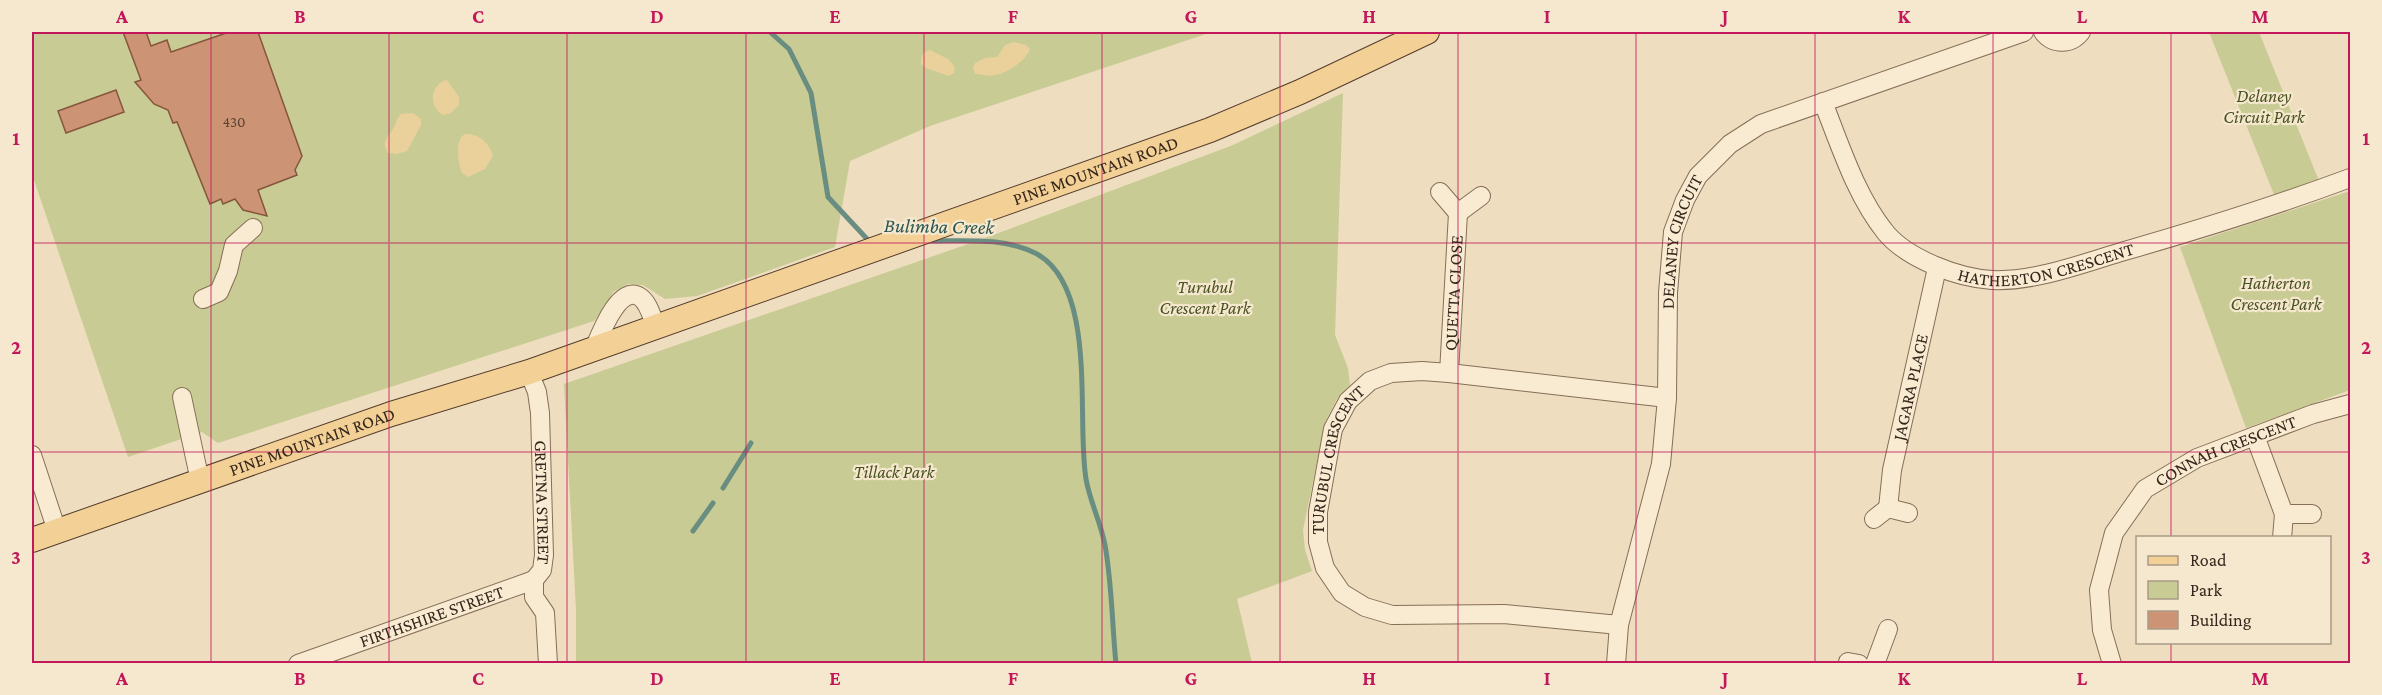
<svg xmlns="http://www.w3.org/2000/svg" width="2382" height="695" viewBox="0 0 2382 695" font-family="'Crimson Pro',serif">
	<style>
		.green { fill: #c8cb93 }
		.sand { fill: #ead19b }
		.lines { fill: none; stroke-linecap: round; stroke-linejoin: round }
		.stream { stroke: #6a8d82; stroke-width: 5 }
		.building { fill: #cc9474; stroke: #85563d; stroke-width: 1.5 }
		.minor-casing { stroke: #866e57; stroke-width: 20 }
		.major-casing { stroke: #543c2c; stroke-width: 26 }
		.minor { stroke: #f9ebd2; stroke-width: 18 }
		.major { stroke: #f2d096; stroke-width: 24 }
		.grid { fill: none; stroke: #c2185b; stroke-width: 1.5; stroke-opacity: 0.55 }
		.labels { text-anchor: middle; dominant-baseline: central; stroke-width: 4.5; stroke-linejoin: round; paint-order: stroke }
		.number-label { font-size: 15px; fill: #5c4232 }
		.park-label { font-size: 18px; font-style: italic; fill: #495222; stroke: #f5e8ce }
		.street-label { font-size: 18px; fill: #36271c; stroke: #f5e8ce }
		.water-label { font-size: 20px; font-style: italic; fill: #2b5650; stroke: #f5e8ce }
		.neatline { fill: none; stroke: #c2185b; stroke-width: 2 }
		.grid-label { font-size: 20px; text-anchor: middle; font-weight: bold; fill: #c2185b }
	</style>
	<rect width="100%" height="100%" fill="#eeddbf"/>
	<path class="green" d="M32 32H1212L930 126 850 161 835 247 697 296 665 299 643 285 628 284 613 292 604 309 594 321 218 443 202 432 128 457 32 174Z
		M2209 32H2259L2319 181 2275 197Z
		M1343 93 1335 335 1348 368 1350 385 1337 399 1325 422 1303 530 1305 550 1312 571 1237 599 1252 663H576V610L564 384 977 241 1233 145Z
		M2350 191V390L2246 428 2180 247Z"/>
	<path class="sand" d="M1014 42 1026 45 1030 49C1026 61 1007 73 995 75 989 77 981 74 975 74L973 68 975 63 985 58 997 57 1005 45Z
		M930 50 948 59 955 67 954 73 949 76 926 68 921 64C921 56 922 52 930 50Z
		M447 80 459 97V105L451 113 443 115C428 106 430 84 447 80Z
		M413 113 421 119V125L407 151 397 154 388 153C380 140 389 138 394 127 397 122 396 119 401 114Z
		M465 134C478 133 490 143 493 156L485 169 468 177 462 173C458 163 454 140 465 134Z"/>
	<g class="lines">
		<path class="stream" d="M770 32 789 49 811 93 828 197 868 240H872
			M930 241C965 241 1005 237 1037 254 1098 288 1076 420 1086 479 1090 502 1101 523 1105 545 1112 584 1112 624 1116 664
			M723 488 751 443
			M693 531 713 503"/>
	</g>
	<path class="building" d="M123 32H146L151 46 167 40 171 52 229 32H258L302 156 295 170 297 175 258 190 267 216 243 210 235 199 223 204 221 199 210 204 177 122 173 123 168 110 154 104 135 82 141 80Z
		M116 90 124 112 66 133 58 111Z"/>
	<g class="lines">
		<defs>
			<g id="minor">
				<path d="M2043 32C2053 45 2071 45 2081 32"/>
				<path id="s1" d="M1823 102C1840 145 1856 196 1886 233 1908 259 1958 278 1992 280 2033 282 2082 264 2121 252 2198 230 2275 206 2350 178"/>
				<path d="M1440 192 1458 213 1481 196"/>
				<path d="M203 299 219 292 228 271 234 245 253 228"/>
				<path d="M594 349C600 335 619 283 640 297 649 303 652 318 656 327"/>
				<path id="s2" d="M529 372 537 392 540 413 544 555 542 570 534 580V597L545 613 548 664"/>
				<path id="s3" d="M1449 373 1458 213"/>
				<path d="M182 397 200 481"/>
				<path d="M2255 436 2284 514"/>
				<path d="M32 455 57 531"/>
				<path id="s4" d="M1888 508 1892 470 1937 268"/>
				<path d="M1874 519 1888 508 1908 513"/>
				<path d="M2282 538 2284 514H2312"/>
				<path id="s5" d="M1619 625 1504 614 1392 615 1365 607 1342 593 1325 568 1318 542V512L1333 429 1348 401 1370 381 1391 373 1422 371 1449 373 1667 398"/>
				<path d="M1848 662 1859 664"/>
				<path id="s6" d="M298 664 534 580"/>
				<path id="s7" d="M1616 664 1619 625 1661 464 1667 398 1668 293 1673 232 1685 200 1698 176 1730 144 1761 124 2024 32"/>
				<path d="M1875 664 1888 629"/>
				<path id="s8" d="M2112 664 2102 630 2099 590 2114 533 2145 489 2197 458 2313 414 2350 404"/>
			</g>
			<g id="major">
				<path id="s9" d="M32 540 391 414 529 372 1210 130 1300 92 1427 32"/>
			</g>
		</defs>
		<use href="#minor" class="minor-casing"/>
		<use href="#major" class="major-casing"/>
		<use href="#minor" class="minor"/>
		<use href="#major" class="major"/>
	</g>
	<path class="grid" d="M211 32V664M389 32V664M567 32V664M746 32V664M924 32V664M1102 32V664M1280 32V664M1458 32V664M1636 32V664M1815 32V664M1993 32V664M2171 32V538M32 243H2350M32 452H2350M2171 642V664"/>
	<g class="labels">
		<g class="number-label">
			<text x="234" y="122">430</text>
		</g>
		<g class="park-label">
			<text x="2264" y="96">Delaney<tspan x="2264" dy="21">Circuit Park</tspan></text>
			<text x="2276" y="283">Hatherton<tspan x="2276" dy="21">Crescent Park</tspan></text>
			<text x="1205" y="287">Turubul<tspan x="1205" dy="21">Crescent Park</tspan></text>
			<text x="894" y="472">Tillack Park</text>
		</g>
		<g class="street-label">
			<text stroke="none"><textPath href="#s9" startOffset="1126">PINE MOUNTAIN ROAD</textPath></text>
			<text stroke="none"><textPath href="#s7" startOffset="430">DELANEY CIRCUIT</textPath></text>
			<text stroke="none"><textPath href="#s1" startOffset="320">HATHERTON CRESCENT</textPath></text>
			<text stroke="none"><textPath href="#s3" startOffset="80">QUETTA CLOSE</textPath></text>
			<text stroke="none"><textPath href="#s4" startOffset="123">JAGARA PLACE</textPath></text>
			<text stroke="none"><textPath href="#s9" startOffset="297">PINE MOUNTAIN ROAD</textPath></text>
			<text stroke="none"><textPath href="#s8" startOffset="278">CONNAH CRESCENT</textPath></text>
			<text stroke="none"><textPath href="#s5" startOffset="426">TURUBUL CRESCENT</textPath></text>
			<text stroke="none"><textPath href="#s2" startOffset="132">GRETNA STREET</textPath></text>
			<text stroke="none"><textPath href="#s6" startOffset="142">FIRTHSHIRE STREET</textPath></text>
		</g>
		<g class="water-label">
			<text transform="translate(939 226) rotate(1)">Bulimba Creek</text>
		</g>
	</g>
	<rect width="2382" height="695" fill="none" stroke="#f5e8ce" stroke-width="66"/>
	<rect x="2136" y="536" width="195" height="108" fill="#f5e8ce" stroke="#a99b87" stroke-width="1.5"/>
	<rect x="2148" y="556" width="30" height="9" fill="#f2d096" stroke="#a99b87" stroke-width="1.5"/>
	<text x="2190" y="566" font-size="18" fill="#36271c">Road</text>
	<rect x="2148" y="581" width="30" height="18" fill="#c8cb93" stroke="#a99b87" stroke-width="1.5"/>
	<text x="2190" y="596" font-size="18" fill="#36271c">Park</text>
	<rect x="2148" y="611" width="30" height="18" fill="#cc9474" stroke="#a99b87" stroke-width="1.5"/>
	<text x="2190" y="626" font-size="18" fill="#36271c">Building</text>
	<rect x="33" y="33" width="2316" height="629" class="neatline"/>
	<g class="grid-label">
		<text x="122" y="23">A</text>
		<text x="300" y="23">B</text>
		<text x="478" y="23">C</text>
		<text x="657" y="23">D</text>
		<text x="835" y="23">E</text>
		<text x="1013" y="23">F</text>
		<text x="1191" y="23">G</text>
		<text x="1369" y="23">H</text>
		<text x="1547" y="23">I</text>
		<text x="1725" y="23">J</text>
		<text x="1904" y="23">K</text>
		<text x="2082" y="23">L</text>
		<text x="2260" y="23">M</text>
		<text x="16" y="145">1</text>
		<text x="2366" y="145">1</text>
		<text x="16" y="354">2</text>
		<text x="2366" y="354">2</text>
		<text x="16" y="564">3</text>
		<text x="2366" y="564">3</text>
		<text x="122" y="685">A</text>
		<text x="300" y="685">B</text>
		<text x="478" y="685">C</text>
		<text x="657" y="685">D</text>
		<text x="835" y="685">E</text>
		<text x="1013" y="685">F</text>
		<text x="1191" y="685">G</text>
		<text x="1369" y="685">H</text>
		<text x="1547" y="685">I</text>
		<text x="1725" y="685">J</text>
		<text x="1904" y="685">K</text>
		<text x="2082" y="685">L</text>
		<text x="2260" y="685">M</text>
	</g>
</svg>
